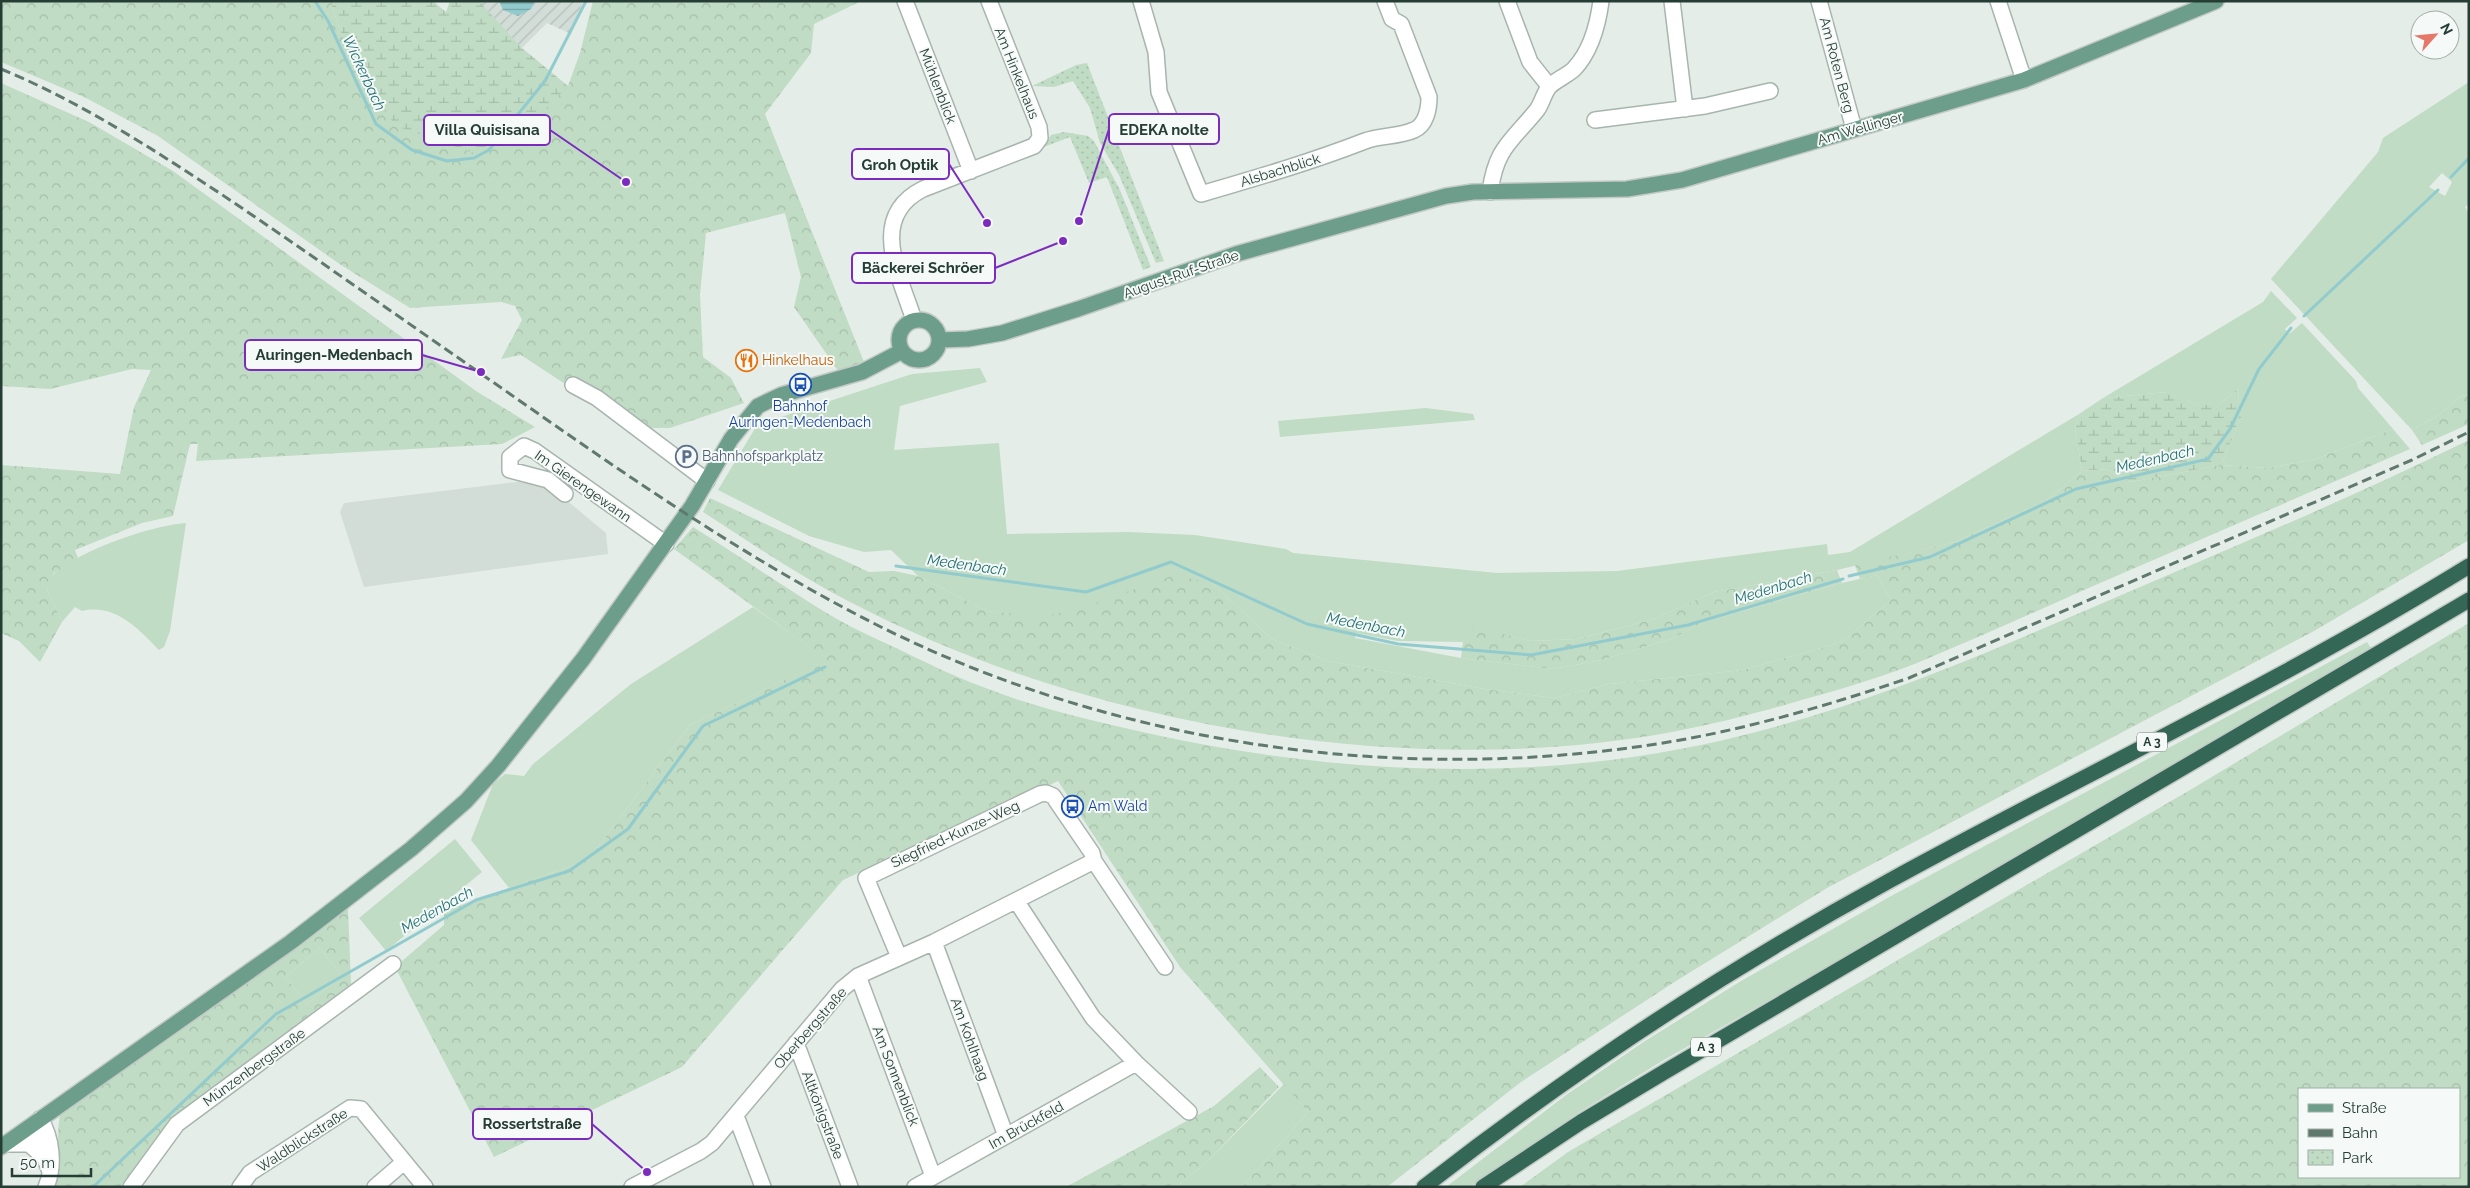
<svg xmlns="http://www.w3.org/2000/svg" width="2470" height="1188" viewBox="0 0 2470 1188" font-family="Raleway,sans-serif">
	<style>
		.built { fill: #d3ddd7 }
		.industrial { fill: url(#industrial-furrows) }
		.grass { fill: #c0dcc4; fill-rule: evenodd }
		.forest { fill: url(#forest-crowns); fill-rule: evenodd }
		.wetland { fill: url(#wetland-marsh) }
		.park { fill: url(#park-dots) }
		.water { fill: url(#water-rules) }
		.lines { fill: none; stroke-linecap: round; stroke-linejoin: round }
		.stream { stroke: #92cbcd; stroke-width: 3 }
		.minor-casing { stroke: #a8b5ae; stroke-width: 18 }
		.major-casing { stroke: #c2c9c6; stroke-width: 18 }
		.highway-casing { stroke: #c2c9c6; stroke-width: 18 }
		.minor { stroke: #fff; stroke-width: 15 }
		.major { stroke: #6d9e8b; stroke-width: 15 }
		.highway { stroke: #346756; stroke-width: 15 }
		.rail { stroke: #60796f; stroke-width: 3; stroke-dasharray: 10 5; stroke-linecap: butt }
		.labels { text-anchor: middle; dominant-baseline: central; stroke-width: 4; stroke-linejoin: round; paint-order: stroke }
		.shield { fill: #f5f9f7; stroke: #63756e; stroke-width: 1 }
		.shield-label { font-size: 12px; font-weight: bold; fill: #253d34 }
		.street-label { font-size: 14px; fill: #253d34; stroke: #f5f9f7 }
		.food-label { font-size: 14px; fill: #c56008; stroke: #f5f9f7; text-anchor: start }
		.transit-label { font-size: 14px; fill: #164399; stroke: #f5f9f7 }
		.service-label { font-size: 14px; fill: #4e5e75; stroke: #f5f9f7; text-anchor: start }
		.water-label { font-size: 15px; font-style: italic; fill: #247275; stroke: #f5f9f7 }
		.leader { fill: none; stroke: #7b2cbf; stroke-width: 2 }
		.callout-dot { fill: #7b2cbf; stroke: #f5f9f7; stroke-width: 2 }
		.callout { fill: #f5f9f7; stroke: #7b2cbf; stroke-width: 2 }
		.callout-label { font-size: 15px; text-anchor: middle; font-weight: bold; fill: #253d34 }
	</style>
	<defs>
		<pattern id="industrial-furrows" width="10" height="10" patternUnits="userSpaceOnUse" patternTransform="scale(1.25)"><rect width="10" height="10" fill="#d3ddd7"/><path d="M-1 1l2-2M0 10L10 0M9 11l2-2" fill="none" stroke="#b5bfb9"/></pattern>
		<pattern id="forest-crowns" width="20" height="18" patternUnits="userSpaceOnUse" patternTransform="scale(1.25)"><rect width="20" height="18" fill="#c0dcc4"/><path d="M2 6a3 3 0 1 1 6 0M12 15a3 3 0 1 1 6 0" fill="none" stroke="#a5bea9"/></pattern>
		<pattern id="wetland-marsh" width="20" height="14" patternUnits="userSpaceOnUse" patternTransform="scale(1.25)"><rect width="20" height="14" fill="#c0dcc4"/><path d="M1 5h8M5 5V1M11 12h8M15 12V8" fill="none" stroke="#a5bea9"/></pattern>
		<pattern id="park-dots" width="8" height="8" patternUnits="userSpaceOnUse" patternTransform="scale(1.25)"><rect width="8" height="8" fill="#c0dcc4"/><path d="M2 2h.1M6 6h.1" fill="none" stroke="#a5bea9" stroke-width="1.8" stroke-linecap="round"/></pattern>
		<pattern id="water-rules" width="6" height="5" patternUnits="userSpaceOnUse" patternTransform="scale(1.25)"><rect width="6" height="5" fill="#92cbcd"/><path d="M0 2.5h6" fill="none" stroke="#77a6a7"/></pattern>
	</defs>
	<rect width="100%" height="100%" fill="#e5ede8"/>
	<path class="built" d="M533 480 547 484 606 533 608 554 364 587 340 512 344 503Z"/>
	<path class="industrial" d="M583 1 571 34 547 23 522 48 478 2Z"/>
	<path class="grass" d="M2469 82V204L2465 207 2469 214V394L2461 396 2439 415 2412 430 2271 279 2378 152 2383 138ZM2442 173 2452 182 2445 196 2429 187Z
		M2271 291 2297 318 2285 329 2289 334 2302 323 2356 381 2358 388 2393 429 2316 459 2268 468 2221 465 2242 415 2238 404 2239 388 2219 405H2198L2167 392 2103 398 2263 302Z
		M980 368 987 382 900 406 894 450 999 443 1007 534 1128 532 1195 535 1286 549 1293 553 1497 573 1617 571 1827 544 1828 555 1850 552 2079 414 2075 428 2082 471 2046 501 1955 542 1837 570 1714 592 1654 619 1577 639 1530 641 1470 626 1463 642 1398 641 1356 633 1355 638 1461 658 1554 669 1601 660 1671 639 1704 622 1842 583 1877 575 1891 600 1842 642 1743 670 1609 684 1554 698 1485 689 1328 661 1272 639 1213 584 1039 618 987 611 918 576 891 550 864 552 809 536 718 490 757 425 912 374Z
		M1426 408 1473 414 1475 420 1280 437 1278 421Z
		M186 523 170 631 164 647 159 650C138 628 114 603 82 611L75 607 62 622 47 589C49 584 51 576 56 572 82 550 152 525 186 523Z
		M753 607 828 660 690 725 588 860 509 888 471 840 493 784 505 774 524 776 533 764 631 684Z
		M2367 642 2371 648 1854 952 1662 1061 1578 1113 1471 1187H1446L1566 1095 1645 1041 1741 981 1891 896Z
		M455 839 482 872 386 951 359 918Z
		M320 948 342 976 307 1004 285 977Z
		M1284 1084 1308 1112 1242 1187H1176L1206 1163Z"/>
	<path class="forest" d="M1 1H330L355 71 568 86 580 53 593 1H861L814 24 811 53 765 114 864 362 839 372 794 307 801 277 785 213 706 233 700 295 703 357 731 378 744 403 670 428H632L521 355 501 359 522 320 515 306 501 302 410 308 341 265 158 136 84 97 1 62Z
		M1 83 89 122 173 171 476 391 535 427 502 444 196 461 198 444H190L173 516 142 523 75 550 78 558 54 573 47 589 62 622 40 662 19 641 1 633V465L120 474 134 407 151 370 132 369 50 389 1 386Z
		M2469 394V424L2422 445 2412 430 2439 415 2461 396Z
		M2393 429 2410 449C2301 496 2193 543 2084 590 2028 615 1973 640 1917 663 1881 677 1842 689 1805 699 1762 712 1716 724 1672 732 1407 781 1088 726 850 602 799 576 751 543 703 512L710 498 869 572 894 571 918 576 987 611 1039 617 1078 609 1175 575 1213 584 1272 639 1328 661 1485 689 1554 698 1609 684 1743 670 1842 642 1891 600 1877 575 1860 579 1855 565 1955 542 2046 501 2082 471 2107 469 2131 482 2221 465 2268 468 2316 459Z
		M2469 440V540L2314 631 1827 888 1676 981 1521 1082 1387 1187H1242L1308 1112 1180 967 1058 781 843 880 682 1067 494 1157 395 967 444 925V911L588 860 690 725 827 660 674 549 693 527C741 557 788 590 837 619 856 630 877 639 896 648 925 662 953 676 983 687 1033 707 1086 719 1138 731 1335 776 1543 785 1740 736 1879 702 2009 643 2140 587 2250 540 2361 493 2469 440Z
		M1837 570 1842 583 1704 622 1671 639 1601 660 1554 669 1461 658 1463 642 1469 625 1530 641 1577 639 1654 619 1714 592Z
		M2469 623V1187H1520L1568 1152 2190 790ZM2459 1089V1177H2299V1089Z
		M348 909 351 984 172 1117 120 1187H52C63 1163 55 1139 60 1115L343 910ZM320 948 342 976 307 1004 285 977Z
		M1260 1067 1279 1087 1206 1163 1176 1187H1066L1214 1106Z"/>
	<path class="wetland" d="M330 1H433L446 12 450 1H479L522 48 568 86 539 116 474 153 396 126 355 71Z
		M2239 388 2238 404 2243 408 2242 415 2221 465 2131 482 2107 469 2082 471 2075 428 2079 414 2103 398 2168 392 2198 405H2219Z"/>
	<path class="park" d="M1087 63 1164 261 1156 263 1119 175 1100 143 1090 108 1073 81 1054 87 1032 86 1076 65Z
		M1064 132 1088 136 1094 141 1120 190 1151 267 1143 270 1107 177 1089 183 1070 137 1044 147 1051 135Z"/>
	<path class="water" d="M499 1H535L531 9 518 16 503 10Z"/>
	<g class="lines">
		<path class="stream" d="M315 1 328 21 376 124 412 150 447 161 474 158 489 150 545 81 586 1
			M2451 177 2469 158
			M2304 316 2438 190
			M896 566 1086 592 1171 562 1307 624 1398 644 1531 655 1688 625 1843 579
			M1849 576 1930 557 2076 489 2208 459 2230 429 2259 369 2291 328
			M93 1187 276 1014 476 900 569 871 628 829 703 726 825 667"/>
		<defs>
			<path id="minor" d="M905 1 971 171
				M1141 1 1156 52 1159 92 1201 194C1256 178 1311 162 1365 141 1380 135 1399 137 1414 130 1426 125 1429 109 1429 97L1401 24 1392 19 1385 1
				M1507 1 1530 62 1549 86
				M1672 1 1685 109
				M1819 1 1854 129
				M1998 1 2024 80
				M1595 120 1705 106 1770 91
				M1490 192C1496 148 1510 143 1537 110 1542 103 1544 93 1549 87 1554 81 1568 75 1574 69 1591 51 1598 24 1601 1
				M914 320C900 276 867 217 923 189L1034 146 1040 138 1039 127 989 1
				M573 385 597 398 707 481
				M565 494 548 480 510 470V457L524 446 535 451 666 544
				M1017 902 1093 1018 1136 1063 1189 1112
				M934 942 1006 1136
				M899 957 866 878 1040 794 1046 793 1053 796 1092 853 1094 861 1165 967
				M858 976 933 1176
				M796 1043 850 1187
				M736 1116 763 1187
				M5 1144H29L44 1157
				M46 1187C55 1166 52 1137 40 1119 30 1137 45 1154 50 1172
				M131 1187 177 1124 393 964
				M240 1187 250 1173 350 1108 361 1109 425 1187
				M375 1187 404 1162
				M632 1187 701 1151 712 1143 842 989 858 976 934 942 1094 861
				M915 1187 1136 1063"/>
			<path id="major" d="M899 340a20 20 0 1 1 40 0a20 20 0 1 1-40 0Z
				M940 340 968 339 1002 333 1078 309 1236 254 1446 196 1473 192 1627 189 1682 180 2024 80 2216 1
				M1 1147 291 942 411 849 466 801 498 766 583 659 692 506 731 439 758 406 781 395 862 372 902 351"/>
			<path id="highway" d="M1424 1187C1570 1073 1726 970 1889 881 2082 775 2281 682 2469 566
				M1483 1187 1581 1122 1666 1071 2469 600"/>
		</defs>
		<use href="#minor" class="minor-casing"/>
		<use href="#major" class="major-casing"/>
		<use href="#highway" class="highway-casing"/>
		<use href="#minor" class="minor"/>
		<use href="#major" class="major"/>
		<use href="#highway" class="highway"/>
		<path class="rail" d="M1 69C79 101 151 148 221 194 297 245 372 298 447 350 588 448 729 551 883 628 1125 748 1409 786 1675 741 1755 727 1832 704 1909 678L2412 460 2469 432"/>
	</g>
	<defs>
		<symbol id="restaurant-ring" viewBox="-11 -11 22 22"><circle r="9.5" fill="#f5f9f7" stroke="#e8710a" stroke-width="1.5"/><path d="M-5-6h1v4h1v-4h1v4h1v-4h1v5L-1.5 .5V6h-2V.5L-5-1ZM5-6V6H3V1.5H1.5Q1.5-4 5-6Z" fill="#e8710a"/></symbol>
		<symbol id="bus-ring" viewBox="-11 -11 22 22"><circle r="9.5" fill="#f5f9f7" stroke="#1a4fb4" stroke-width="1.5"/><path d="M-5-6H5V4H4V6H2V4H-2V6H-4V4H-5ZM-3.5-4V0h7V-4ZM-3.5 1.2v1.5H-2V1.2ZM2 1.2v1.5H3.5V1.2Z" fill="#1a4fb4"/></symbol>
		<symbol id="parking-ring" viewBox="-11 -11 22 22"><circle r="9.5" fill="#f5f9f7" stroke="#5c6f8a" stroke-width="1.5"/><path d="M-3.5-5.5H1a3.5 3.5 0 0 1 0 7H-1V5.5H-3.5ZM-1-3.4V-.6H.8a1.4 1.4 0 0 0 0-2.8Z" fill="#5c6f8a"/></symbol>
	</defs>
	<g fill-rule="evenodd">
		<use href="#restaurant-ring" x="734" y="348" width="25" height="25"/>
		<use href="#bus-ring" x="788" y="372" width="25" height="25"/>
		<use href="#parking-ring" x="674" y="444" width="25" height="25"/>
		<use href="#bus-ring" x="1060" y="794" width="25" height="25"/>
	</g>
	<g class="labels">
		<g class="shield">
			<rect x="2137" y="732.5" width="30" height="19" rx="4"/>
			<rect x="1691" y="1037.5" width="30" height="19" rx="4"/>
		</g>
		<g class="shield-label">
			<text x="2152" y="742">A 3</text>
			<text x="1706" y="1047">A 3</text>
		</g>
		<g class="street-label">
			<text transform="translate(1837 65) rotate(75)">Am Roten Berg</text>
			<text transform="translate(1017 73) rotate(68)">Am Hinkelhaus</text>
			<text transform="translate(938 86) rotate(69)">Mühlenblick</text>
			<text transform="translate(1860 128) rotate(-16)">Am Wellinger</text>
			<text transform="translate(1280 170) rotate(-17)">Alsbachblick</text>
			<text transform="translate(1181 274) rotate(-19)">August-Ruf-Straße</text>
			<text transform="translate(583 486) rotate(35)">Im Gierengewann</text>
			<text transform="translate(955 834) rotate(-25)">Siegfried-Kunze-Weg</text>
			<text transform="translate(810 1028) rotate(-49)">Oberbergstraße</text>
			<text transform="translate(970 1039) rotate(70)">Am Kohlhaag</text>
			<text transform="translate(254 1067) rotate(-36)">Münzenbergstraße</text>
			<text transform="translate(896 1076) rotate(69)">Am Sonnenblick</text>
			<text transform="translate(823 1115) rotate(69)">Altkönigstraße</text>
			<text transform="translate(1026 1125) rotate(-29)">Im Brückfeld</text>
			<text transform="translate(302 1140) rotate(-33)">Waldblickstraße</text>
		</g>
		<g class="food-label">
			<text x="762" y="360">Hinkelhaus</text>
		</g>
		<g class="transit-label">
			<text x="800" y="406">Bahnhof<tspan x="800" dy="16">Auringen-Medenbach</tspan></text>
			<text x="1088" y="806" text-anchor="start">Am Wald</text>
		</g>
		<g class="service-label">
			<text x="702" y="456">Bahnhofsparkplatz</text>
		</g>
		<g class="water-label">
			<text transform="translate(364 73) rotate(65)">Wickerbach</text>
			<text transform="translate(2155 459) rotate(-13)">Medenbach</text>
			<text transform="translate(967 565) rotate(8)">Medenbach</text>
			<text transform="translate(1773 588) rotate(-17)">Medenbach</text>
			<text transform="translate(1366 625) rotate(11)">Medenbach</text>
			<text transform="translate(437 910) rotate(-29)">Medenbach</text>
		</g>
	</g>
	<path class="leader" d="M1079 221L1109 129M626 182L550 130M987 223L949 164M1063 241L995 268M481 372L422 355M647 1172L592 1124"/>
	<g class="callout-dot">
		<circle cx="1079" cy="221" r="5"/>
		<circle cx="626" cy="182" r="5"/>
		<circle cx="987" cy="223" r="5"/>
		<circle cx="1063" cy="241" r="5"/>
		<circle cx="481" cy="372" r="5"/>
		<circle cx="647" cy="1172" r="5"/>
	</g>
	<g class="callout">
		<rect x="1109" y="114" width="110" height="30" rx="5"/>
		<rect x="424" y="115" width="126" height="30" rx="5"/>
		<rect x="852" y="149" width="97" height="30" rx="5"/>
		<rect x="852" y="253" width="143" height="30" rx="5"/>
		<rect x="245" y="340" width="177" height="30" rx="5"/>
		<rect x="473" y="1109" width="119" height="30" rx="5"/>
	</g>
	<g class="callout-label">
		<text x="1164" y="135">EDEKA nolte</text>
		<text x="487" y="135">Villa Quisisana</text>
		<text x="900" y="170">Groh Optik</text>
		<text x="923" y="273">Bäckerei Schröer</text>
		<text x="334" y="360">Auringen-Medenbach</text>
		<text x="532" y="1129">Rossertstraße</text>
	</g>
	<rect width="2470" height="1188" fill="none" stroke="#253d34" stroke-width="5"/>
	<rect x="2298" y="1088" width="162" height="90" fill="#f5f9f7" stroke="#a2aea9"/>
	<rect x="2308" y="1104" width="25" height="8" fill="#6d9e8b" stroke="#a2aea9"/>
	<text x="2342" y="1113" font-size="15" fill="#253d34">Straße</text>
	<rect x="2308" y="1129" width="25" height="8" fill="#60796f" stroke="#a2aea9"/>
	<text x="2342" y="1138" font-size="15" fill="#253d34">Bahn</text>
	<rect x="2308" y="1150" width="25" height="15" fill="url(#park-dots)" stroke="#a2aea9"/>
	<text x="2342" y="1163" font-size="15" fill="#253d34">Park</text>
	<g transform="translate(2435 35) rotate(63)"><circle r="24" fill="#f5f9f7" stroke="#a2aea9"/>
	<path d="M0-4L9 19L0 12L-9 19Z" fill="#e67869"/>
	<text y="-8" font-size="14" font-weight="bold" text-anchor="middle" fill="#253d34">N</text>
	</g>
	<path d="M12 1168v8h79v-8" fill="none" stroke="#253d34" stroke-width="2.5"/>
	<text x="20" y="1168" font-size="15" fill="#253d34" stroke="#f5f9f7" stroke-width="4" paint-order="stroke">50 m</text>
</svg>
